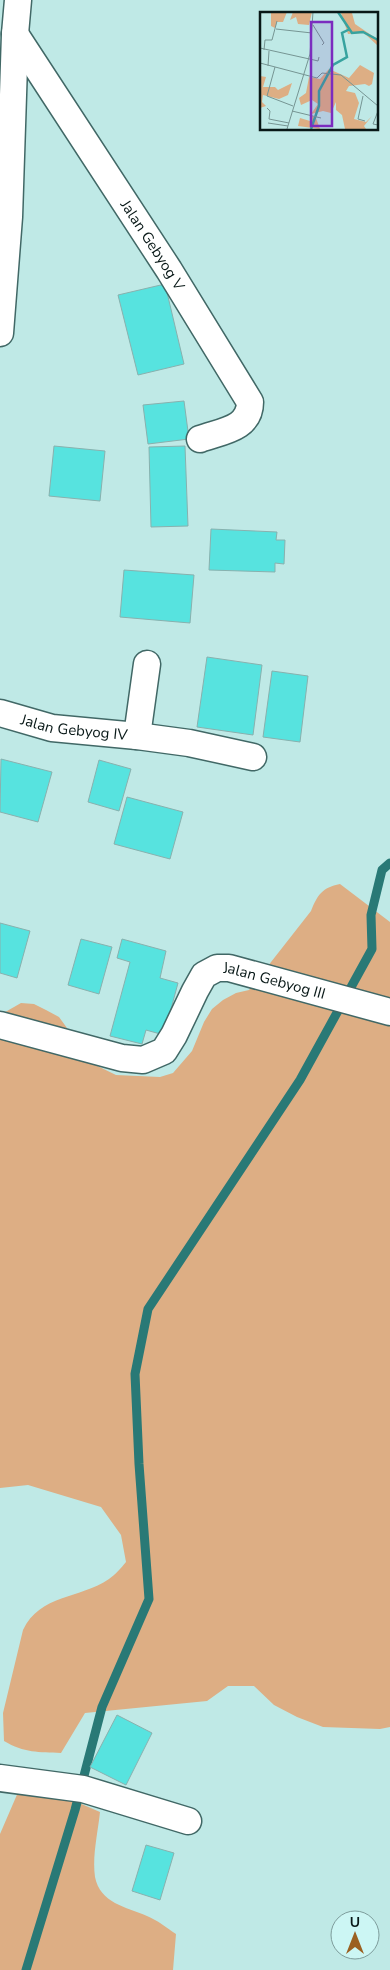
<svg xmlns="http://www.w3.org/2000/svg" width="390" height="1970" viewBox="0 0 390 1970" font-family="'Nunito Sans',sans-serif">
	<style>
		.green { fill: #ddae84 }
		.lines { fill: none; stroke-linecap: round; stroke-linejoin: round }
		.stream { stroke: #297976; stroke-width: 9 }
		.building { fill: #57e3df; stroke: #88b1ae }
		.street-casing { stroke: #416866; stroke-width: 29 }
		.street { stroke: #fff; stroke-width: 26 }
		.labels { text-anchor: middle; dominant-baseline: central; stroke-width: 4; stroke-linejoin: round; paint-order: stroke }
		.street-label { font-size: 15px; fill: #081817; stroke: #ccf6f4 }
		.inset-river { fill: none; stroke: #37a39f; stroke-width: 2.5 }
		.inset-road { fill: none; stroke: #769593; stroke-width: 1 }
		.view { fill: #7b2cbf; fill-opacity: 0.15; stroke: #7b2cbf; stroke-width: 2.5 }
		.inset-edge { fill: none; stroke: #081817; stroke-width: 2.5 }
	</style>
	<rect width="100%" height="100%" fill="#bfe9e6"/>
	<path class="green" d="M340 884 390 922V1727L380 1729 323 1727 297 1717 274 1705 254 1686H228L207 1701 85 1713 61 1753C39 1752 24 1753 4 1741L3 1713 23 1630C40 1594 80 1599 109 1579 115 1575 121 1568 126 1562L121 1535 101 1507 28 1485 0 1488V1015L21 1003 34 1004 46 1010 59 1017 67 1028 75 1042 81 1058 116 1075 160 1077 173 1073 192 1051 204 1022 212 1009 223 1000 236 993 249 990 311 911C318 894 322 888 340 884Z
		M19 1790H49L100 1812C98 1832 92 1856 95 1877 100 1903 126 1907 147 1916 157 1920 167 1928 176 1934L173 1970H0V1834Z"/>
	<g class="lines">
		<path class="stream" d="M26 1970 75 1810 102 1707 149 1599 139 1464 135 1374 148 1309 300 1080 372 949 371 915 382 870 390 863"/>
	</g>
	<path class="building" d="M165 284 184 364 138 375 118 295Z
		M184 401 189 439 148 444 143 405Z
		M54 446 105 451 100 501 49 496Z
		M185 446 188 526 151 527 149 447Z
		M211 529 277 532 276 540H285L284 564 275 563V572L209 570Z
		M124 570 194 575 190 623 120 617Z
		M207 657 262 665 253 735 197 727Z
		M272 671 308 676 300 742 263 737Z
		M1 759 52 772 38 822 0 812Z
		M99 760 131 769 119 811 88 802Z
		M127 797 183 812 170 859 114 844Z
		M0 923 30 931 17 978 0 973Z
		M81 939 112 947 99 994 68 985Z
		M122 939 166 951 160 978 178 983 164 1035 146 1030 142 1044 110 1036 130 962 117 958Z
		M117 1715 152 1733 126 1785 90 1767Z
		M146 1845 174 1853 160 1900 132 1891Z"/>
	<g class="lines">
		<defs>
			<g id="street">
				<path id="s1" d="M15 34 169 270 250 402C250 429 222 431 200 439"/>
				<path d="M0 333 9 217 15 34 18 0"/>
				<path id="s2" d="M0 713 52 728 137 736 147 664"/>
				<path d="M137 736 189 743 253 757"/>
				<path id="s3" d="M0 1025 122 1058 143 1060 164 1051 174 1035 195 991 204 975 217 968H229L390 1012"/>
				<path d="M0 1778 83 1789 188 1821"/>
			</g>
		</defs>
		<use href="#street" class="street-casing"/>
		<use href="#street" class="street"/>
	</g>
	<g class="labels">
		<g class="street-label">
			<text stroke="none"><textPath href="#s1" startOffset="252">Jalan Gebyog V</textPath></text>
			<text stroke="none"><textPath href="#s2" startOffset="76">Jalan Gebyog IV</textPath></text>
			<text stroke="none"><textPath href="#s3" startOffset="330">Jalan Gebyog III</textPath></text>
		</g>
	</g>
	<g transform="translate(260 12)">
		<rect width="118" height="118" fill="#bfe9e6"/>
		<path d="M11 0H27L23 10H17L15 16 11 14ZM33 0H52L49 13 38 12 36 5 30 8ZM81 1H92L95 12 117 27V33L104 21 88 22ZM100 53 114 61 112 72 109 74 105 72 89 74 86 79 95 81 99 91 94 107 106 110 112 104 104 114 106 117H85L82 103 76 98V90L71 101 63 99 51 102 58 92 52 88 41 93 39 86 46 81 49 65 60 67 69 57 89 66ZM0 64 6 65 3 75H15L18 78 32 71 28 83 19 87 3 83 2 90 6 94 0 96ZM52 104 56 106 60 117 38 114 40 106 50 109Z" fill="#ddae84"/>
		<path class="inset-river" d="M78 0 92 21 103 20 118 28M51 117 59 94V79L73 53 87 45 82 21 90 17"/>
		<path class="inset-road" d="M53 13 64 31 62 33M16 17 52 21M0 36 54 48 58 49 59 45M4 38 5 28H12L17 9M0 51 57 66 62 61 81 63 118 94M8 54 9 39M15 55 7 84 33 94M103 84 98 107 105 109M7 96 10 99 9 107 29 111M32 99 61 106M118 99 113 112 118 113M8 111 28 114M27 117 50 42 53 0"/>
		<path class="view" d="M51 10H72V114H51Z"/>
		<rect width="118" height="118" class="inset-edge"/>
	</g>
	<g transform="translate(355 1935)"><circle r="24" fill="#ccf6f4" stroke="#7e9d9c"/>
	<path d="M0-4L9 19L0 12L-9 19Z" fill="#9b6021"/>
	<text y="-8" font-size="14" font-weight="bold" text-anchor="middle" fill="#081817">U</text>
	</g>
</svg>
